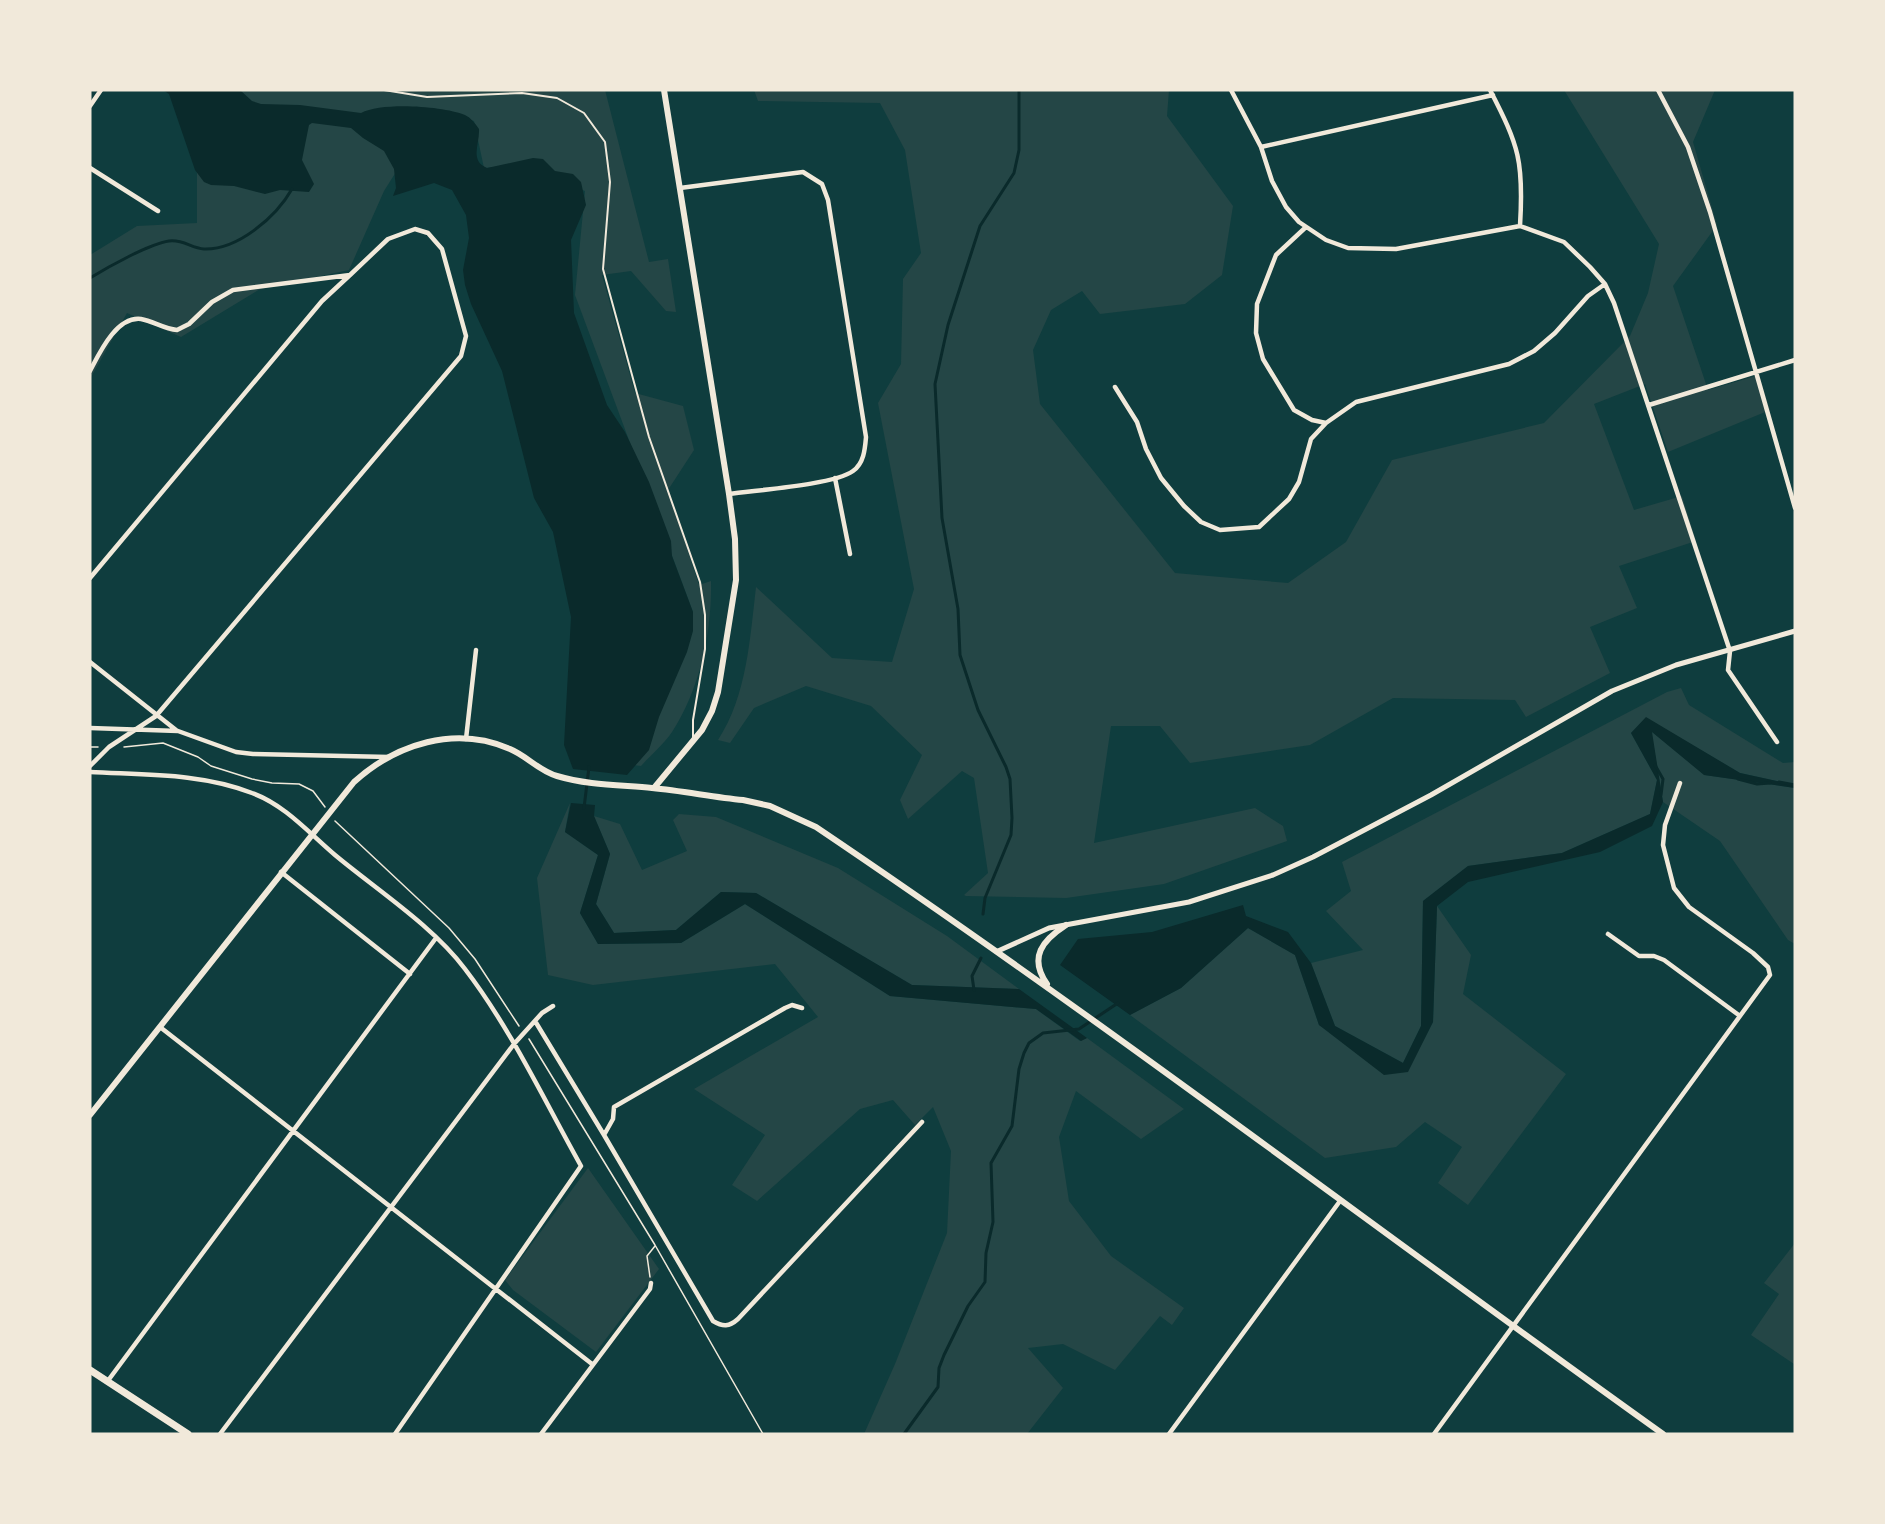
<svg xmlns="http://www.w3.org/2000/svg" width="1885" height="1524" viewBox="0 0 1885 1524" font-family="'Crimson Pro',serif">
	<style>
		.green { fill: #244646 }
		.water { fill: #0a2a2b }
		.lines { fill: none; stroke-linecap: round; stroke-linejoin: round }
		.stream { stroke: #0a2a2b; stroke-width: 3 }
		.path { stroke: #f1e9da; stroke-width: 1.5 }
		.service { stroke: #f1e9da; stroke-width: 2 }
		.minor { stroke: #f1e9da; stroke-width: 4.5 }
		.tertiary { stroke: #f1e9da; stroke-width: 5 }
		.secondary { stroke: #f1e9da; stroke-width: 6 }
		.primary { stroke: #f1e9da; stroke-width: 7 }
	</style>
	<rect width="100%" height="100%" fill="#0f3d3e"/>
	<path class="green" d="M190 90H605L649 262 668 259 676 312 666 311 631 271 602 275 635 393 683 406 694 450 668 490 699 585 711 581C712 632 700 689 672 732 664 744 651 755 641 766L633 765 693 612 575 295 585 191 524 165 484 168 474 121 435 110 384 191 349 270 260 289 181 337 127 313 90 379V255L137 226 197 223V174Z
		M754 90H1169L1167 116 1233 206 1222 275 1185 304 1100 314 1082 291 1051 310 1033 350 1040 404 1175 573 1288 583 1346 542 1392 460 1544 423 1630 336 1648 293 1659 244 1564 90H1715L1693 142 1717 225 1673 286 1708 390 1759 375 1770 410 1668 452 1645 384 1594 404 1634 510 1682 496 1696 541 1619 566 1637 608 1590 627 1610 673 1526 717 1515 700 1393 698 1310 745 1190 763 1160 726H1111L1094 843 1255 808 1283 826 1287 841 1164 884 1066 898 966 896 964 895 988 873 974 778 962 771 908 819 900 800 922 755 871 706 806 686 754 708 730 743 718 740C747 696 750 638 756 587L832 658 892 662 914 589 878 403 901 364 903 279 921 253 905 150 880 103 758 101Z
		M1681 688 1689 705 1783 763 1795 762V785L1740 773 1646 718 1631 733 1657 780 1650 814 1562 853 1468 866 1423 901 1421 1026 1403 1063 1335 1026 1311 963 1363 950 1326 911 1351 891 1342 862 1667 692Z
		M1651 731 1705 775 1795 788V944L1788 940 1720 841 1663 802Z
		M570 803 565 832 598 855 580 913 598 944 681 943 745 904 890 996 1036 1009 1080 1041 1087 1038 1184 1109 1141 1139 1076 1091 1059 1137 1069 1201 1111 1256 1184 1308 1172 1325 1160 1316 1115 1370 1063 1344 1028 1348 1063 1388 1027 1434H864L895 1364 947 1233 951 1151 933 1107 915 1125 893 1100 860 1109 757 1201 732 1185 765 1135 694 1089 818 1017 775 964 593 985 548 975 537 878Z
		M679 814 716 817 838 868 947 936 1019 989 912 985 756 893 721 892 676 930 614 933 596 904 610 854 594 816 620 824 642 870 687 851 673 820Z
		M1437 906 1471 955 1463 994 1566 1074 1468 1205 1438 1183 1462 1147 1425 1122 1396 1147 1325 1158 1130 1015 1181 988 1248 928 1295 955 1319 1025 1407 1072 1433 1022Z
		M588 1168 659 1269 596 1352 513 1290 505 1280Z
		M1795 1243V1363L1794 1364 1751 1335 1779 1294 1764 1283Z"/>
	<path class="water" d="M163 90H240L252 101 261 104 300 105 361 113C382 102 442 106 465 115 471 118 475 123 479 129 480 143 469 161 487 168L533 158 543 159 555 171 573 174 581 182 586 205 571 240 574 313 607 405 625 432 649 482 671 541 672 556 693 612V631L687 652 659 717 649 750 627 775 573 769 564 745 571 617 553 532 534 498 502 371 471 304 465 285 463 270 469 238 466 215 452 190 434 183 393 196 396 188 394 169 384 151 363 138 351 128 312 123 309 125 302 160 314 184 309 192 280 190 265 194 234 186 211 185 204 182 195 170 169 94Z
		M1646 717 1740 773 1795 785V788L1704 775 1652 732 1663 802 1652 826 1600 852 1468 882 1437 906 1433 1022 1408 1072 1384 1075 1319 1025 1295 955 1248 928 1181 988 1130 1015 1060 965 1078 939 1152 932 1243 905 1246 916 1288 932 1311 963 1335 1026 1403 1063 1421 1026 1423 901 1468 866 1562 853 1650 814 1657 780 1631 733Z
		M571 803 595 805 594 816 610 854 596 904 614 933 676 930 721 892 756 893 912 985 1019 989 1087 1038 1081 1041 1036 1009 890 996 745 904 681 943 598 944 580 913 598 855 565 832Z"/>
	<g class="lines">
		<path class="stream" d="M90 278C108 267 149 244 169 241 183 239 191 248 204 249 238 250 276 217 292 189
			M1655 765 1663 779 1661 795
			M1738 779 1757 784 1770 783
			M1779 782 1795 785
			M584 808 589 767
			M983 914 985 898 1011 835 1012 818 1010 779 1006 767 978 710 960 655 958 609 942 518 935 384 948 325 980 226 1014 173 1019 150V90
			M974 990 972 976 981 958
			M904 1434 938 1387 939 1368 944 1355 968 1306 985 1282 986 1253 993 1222 991 1163 1012 1126 1019 1069 1024 1053 1029 1043 1043 1033 1079 1029 1118 1003"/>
		<path class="path" d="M90 747H98
			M124 747 163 743 198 757 211 766 252 779 272 783 299 784 313 791 325 807
			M335 821 449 928 475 959 519 1026
			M529 1039 655 1245 763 1434
			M650 1277 647 1256 655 1246"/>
		<path class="service" d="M384 90 427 97 522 93 557 98 584 113 605 142 610 182 603 269 649 437 700 582 705 615V649L693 720V739"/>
		<path class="minor" d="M1231 90 1261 147 1272 181 1286 207 1299 222 1326 240 1348 248 1396 249 1520 226 1564 242 1590 267 1605 284 1614 303 1730 651 1728 670 1777 742
			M1490 90C1519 146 1524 162 1520 226
			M1658 90 1688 147 1710 212 1795 508
			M90 106 101 90
			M1261 147 1493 95
			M90 168 158 211
			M680 188 803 172 822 184 828 200 866 437C865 449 864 463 853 471 834 485 756 490 729 494
			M1306 227 1276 255 1257 304 1256 333 1263 359 1294 410 1312 420 1326 423
			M90 371C99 354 116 316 141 319 153 321 164 329 177 330L189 324 212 302 233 290 350 275 388 239 415 229 428 233 442 249 466 336 461 356 156 716 109 747 90 766
			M1115 387 1137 422 1146 449 1161 478 1184 506 1201 522 1220 530 1259 527 1289 499 1299 482 1311 439 1326 423 1356 402 1509 364 1534 351 1555 333 1588 296 1605 284
			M1649 405 1795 360
			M835 478 850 554
			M90 578 322 301 350 275
			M90 662 176 730
			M90 728 178 731 236 752 253 754 389 757
			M466 739 476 650
			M90 772C144 775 201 773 252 793 285 805 309 833 335 855 377 890 433 926 465 969 511 1029 544 1100 581 1166L395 1434
			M281 872 410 974
			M1608 934 1639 956H1654L1664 960 1740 1016
			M802 1008 792 1005 785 1008 614 1107 613 1119 604 1135 713 1321C723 1327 729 1327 738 1319L922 1122
			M535 1021 604 1135
			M160 1027 592 1364
			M107 1382 436 938
			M220 1434 514 1044 542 1013 553 1006
			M541 1434 650 1289 651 1283
			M1169 1434 1340 1201
			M1434 1434 1770 975 1768 967 1753 953 1689 907 1674 888 1663 845 1665 825 1680 783"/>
		<path class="tertiary" d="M998 951 1049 928 1189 902 1273 875 1313 857 1431 795 1612 691 1676 665 1795 631"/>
		<path class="secondary" d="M654 788 702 730 712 711 718 692 736 580 735 539 729 494 664 90
			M1047 984C1028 957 1043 940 1066 925
			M90 1115 354 782C396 744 455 725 510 749 527 756 539 771 557 776 587 785 621 785 652 788 683 791 713 797 743 800L770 806 816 827C1104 1021 1380 1232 1663 1434"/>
		<path class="primary" d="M90 1370 188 1434"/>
	</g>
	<rect width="1885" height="1524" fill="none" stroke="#f1e9da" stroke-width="183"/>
</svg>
